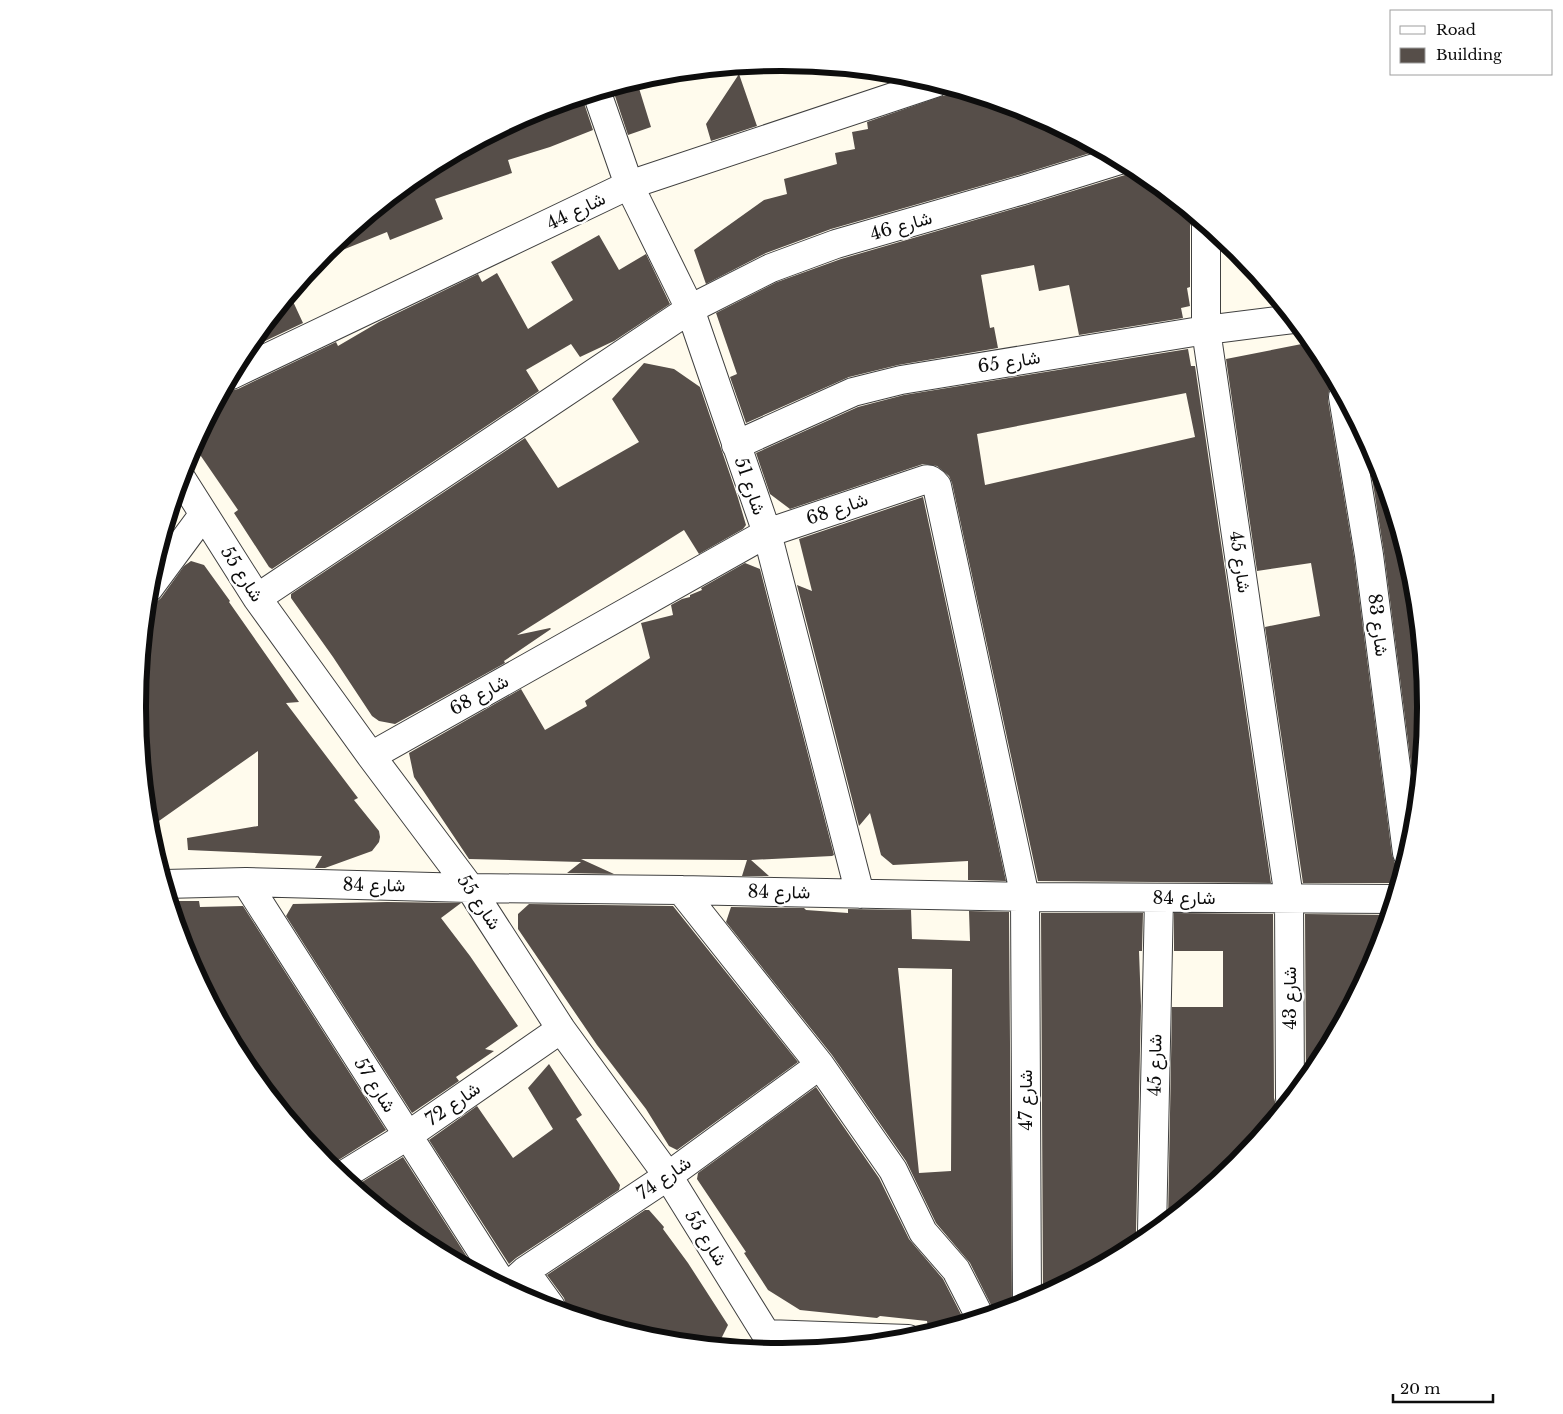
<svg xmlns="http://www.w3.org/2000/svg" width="1563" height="1414" viewBox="0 0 1563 1414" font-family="'Libre Baskerville',Vazirmatn,serif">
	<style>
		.building { fill: #564e49; fill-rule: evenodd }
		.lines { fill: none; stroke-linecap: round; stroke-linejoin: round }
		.minor-casing { stroke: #404040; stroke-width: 30 }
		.minor { stroke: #fff; stroke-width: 28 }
		.labels { text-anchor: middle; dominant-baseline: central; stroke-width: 5; stroke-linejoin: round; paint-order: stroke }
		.street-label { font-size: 18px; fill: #0d0d0d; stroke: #fff }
		.rim { fill: none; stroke: #0d0d0d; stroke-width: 6 }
	</style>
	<rect width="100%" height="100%" fill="#fffbed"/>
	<path class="building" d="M739 74 757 126 711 141 706 124Z
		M638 85 651 127 628 135 614 93Z
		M965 92 1028 112 1100 150 1019 175 831 229 766 253 706 284 694 250 764 200 787 194 784 179 837 164 835 153 855 149 852 132 868 129 867 122 942 96Z
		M582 97 593 130 550 147 508 160 512 173 435 199 443 219 390 240 387 232 330 255 327 250 424 171 535 111Z
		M1133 168 1140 171 1194 216 1190 226V287L1187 288 1190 306 1181 308 1183 318 1079 335 1069 285 1039 291 1034 265 981 275 990 328 994 327 998 348 898 365 849 377 746 423 730 377 737 374 716 313 777 282 841 259 1027 205 1125 175 1131 171Z
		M599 235 619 270 646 254 670 304 614 341 580 357 571 344 526 370 539 391 272 569 269 567 234 513 238 510 194 446 224 389 230 391 238 389 336 342 338 346 379 322 478 274 482 282 497 273 528 329 573 300 551 262Z
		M290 295 303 323 244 351 246 349Z
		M1312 342 1318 349 1336 384 1329 391 1328 400 1354 557 1392 855 1395 863 1403 868 1398 885 1393 883H1303L1265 627 1320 616 1311 563 1257 571 1226 359Z
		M1188 349 1191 366H1195L1271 883 1038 881 952 483 949 476 937 466 923 464 790 509 770 494 756 453 858 407 904 395ZM1186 393 1195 437 985 485 977 434Z
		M644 363 674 369 700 387 738 498 746 525 743 529 699 554 684 530 517 635 550 628 551 629 504 661 505 663 395 724 379 721 372 716 333 657 291 598V594L525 438 558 488 639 442 612 399Z
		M1366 440 1377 461 1414 582 1426 707 1416 804 1384 553Z
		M923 497 1006 881 968 880V861L893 865 881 855 870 813 859 826 797 585 812 591 799 539Z
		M191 561 204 565 230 601 229 602 299 702 286 703 358 798 354 800 379 831 380 837 379 842 372 851 325 868H315L322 856 188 850 187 838 258 826V751L149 828 137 707 147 605 156 602 161 598 184 566Z
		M745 563 760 569 834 855 832 856 751 860 769 876H742L747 860 581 859 614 874 567 873 581 862 469 859 414 777 409 753 521 689 545 730 587 706 585 701 650 658 641 623 673 615 671 605 682 599 690 597V595L702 590 701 588Z
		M170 901H199L200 907 243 906 386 1130 329 1166 326 1163 245 1064 186 953Z
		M387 902 461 903 441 918 470 956 518 1026 485 1049 494 1051 456 1077 459 1081 412 1113 286 916 293 904Z
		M529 904 673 906 798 1062 677 1150 669 1146 646 1109 597 1045 518 929V914Z
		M731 907 804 908 806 910 848 913V909L911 910 912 939 970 941 969 911 1009 912 1012 1307 995 1313 970 1263 936 1223 906 1161 832 1055 726 922ZM898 968 952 969 951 1171 919 1173Z
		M1041 913H1143L1142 951H1139L1141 1006 1136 1232 1138 1239 1141 1242 1043 1295Z
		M1174 913 1273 914 1274 1098 1276 1105 1281 1110 1237 1163 1168 1220 1172 1007H1223V951H1174Z
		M1305 914 1389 915 1377 954 1317 1065 1306 1080Z
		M549 1064 582 1115 576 1119 620 1185 619 1190 516 1258 509 1264 429 1140 477 1106 513 1158 553 1129 528 1088Z
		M816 1087 879 1178 909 1239 943 1279 965 1322 941 1329 928 1328 927 1321 880 1316 877 1318 800 1310 768 1290 744 1253 746 1252 697 1179 698 1173Z
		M403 1157 476 1271 423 1243 360 1191 357 1185Z
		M645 1210H649L664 1227 663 1229 688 1263 728 1325 718 1345 655 1339 566 1312V1305L564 1298 547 1275Z"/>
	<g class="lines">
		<defs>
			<path id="minor" d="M597 93 629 185 690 309 767 533 860 894
				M1206 226V330L1289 898 1290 1098
				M231 375 629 185 935 83
				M1343 397 1369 555 1407 853
				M736 445 853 392 901 380 1206 330 1293 319
				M181 478 257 598 371 756 470 888 561 1029 668 1176 766 1334 777 1351
				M149 588 203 515
				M257 598 690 309 771 268 836 244 1023 190 1120 160
				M371 756 767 533 924 480C930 478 934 482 937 486L1025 897 1027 1303
				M246 882 504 1286
				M165 884 246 882 470 888 681 890 1025 897 1393 899
				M681 890 820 1065 893 1170 923 1232 956 1270 980 1317
				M342 1176 407 1136 561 1029
				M1152 1232 1159 898
				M525 1271 551 1307
				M507 1287 525 1271 668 1176 820 1065
				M766 1334 908 1339"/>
		</defs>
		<use href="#minor" class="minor-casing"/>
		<use href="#minor" class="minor"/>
	</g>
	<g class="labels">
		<g class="street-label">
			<text transform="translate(576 211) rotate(-26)">شارع 44</text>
			<text transform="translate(901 226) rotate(-16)">شارع 46</text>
			<text transform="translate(1009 362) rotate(-9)">شارع 65</text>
			<text transform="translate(750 486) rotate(71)">شارع 51</text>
			<text transform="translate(837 509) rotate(-19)">شارع 68</text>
			<text transform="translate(1240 562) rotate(82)">شارع 45</text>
			<text transform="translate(242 574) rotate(57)">شارع 55</text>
			<text transform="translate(1378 625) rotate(83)">شارع 83</text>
			<text transform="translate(479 695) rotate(-29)">شارع 68</text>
			<text transform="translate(374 885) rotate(1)">شارع 84</text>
			<text transform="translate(779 892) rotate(1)">شارع 84</text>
			<text x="1184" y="898">شارع 84</text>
			<text transform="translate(479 902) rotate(56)">شارع 55</text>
			<text transform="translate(1290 998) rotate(-90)">شارع 43</text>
			<text transform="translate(1155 1065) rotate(-89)">شارع 45</text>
			<text transform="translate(375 1085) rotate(58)">شارع 57</text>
			<text transform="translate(1026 1100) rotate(-90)">شارع 47</text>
			<text transform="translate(453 1104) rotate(-35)">شارع 72</text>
			<text transform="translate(664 1178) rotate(-35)">شارع 74</text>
			<text transform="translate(706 1238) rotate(58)">شارع 55</text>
		</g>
	</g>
	<path d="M0 0H1563V1414H0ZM781 71H782A635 635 0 0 1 1417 706V708A635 635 0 0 1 782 1343H781A635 635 0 0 1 146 708V706A635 635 0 0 1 781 71Z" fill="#fff" fill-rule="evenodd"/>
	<path class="rim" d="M781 71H782A635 635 0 0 1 1417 706V708A635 635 0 0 1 782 1343H781A635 635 0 0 1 146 708V706A635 635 0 0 1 781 71Z"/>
	<rect x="1390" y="10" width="162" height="65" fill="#ffffff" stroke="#9e9e9e"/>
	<rect x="1400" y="26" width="25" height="8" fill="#ffffff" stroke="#9e9e9e"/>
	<text x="1436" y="35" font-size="15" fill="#0d0d0d">Road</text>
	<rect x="1400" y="48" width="25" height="15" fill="#564e49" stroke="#9e9e9e"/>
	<text x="1436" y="60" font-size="15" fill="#0d0d0d">Building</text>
	<path d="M1393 1394v8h100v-8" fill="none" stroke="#0d0d0d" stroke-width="2.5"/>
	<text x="1400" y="1394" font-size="15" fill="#0d0d0d" stroke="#ffffff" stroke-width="4" paint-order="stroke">20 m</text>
</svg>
